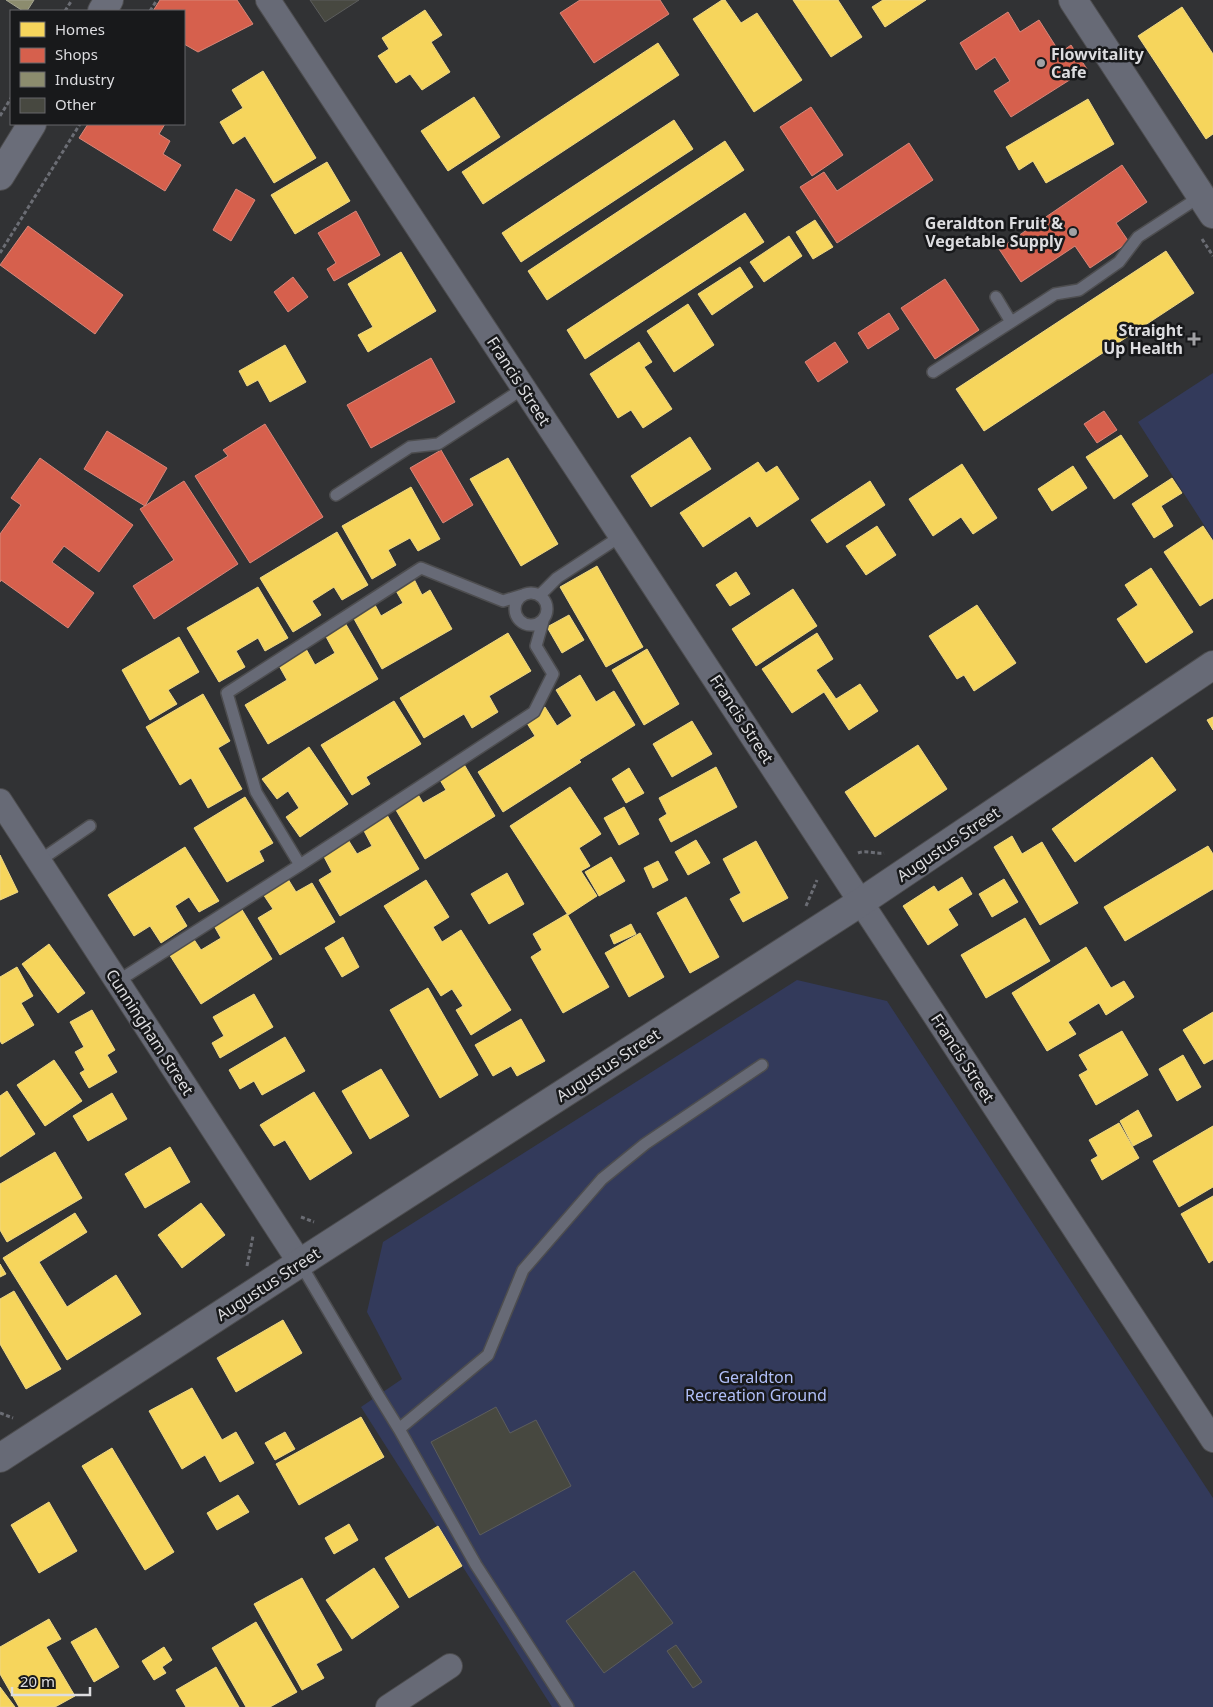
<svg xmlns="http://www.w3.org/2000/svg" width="1213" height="1707" viewBox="0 0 1213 1707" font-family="'Noto Sans',sans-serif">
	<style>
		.green { fill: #333a5b }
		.homes { fill: #f6d55c; stroke: #eed784 }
		.shops { fill: #d6604d; stroke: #d88679 }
		.industry { fill: #8c8c6e; stroke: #a4a490 }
		.building { fill: #474840; stroke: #5c5d5d }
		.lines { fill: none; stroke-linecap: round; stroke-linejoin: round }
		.service-casing { stroke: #4d4d4f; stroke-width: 14 }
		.minor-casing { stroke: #4d4d4f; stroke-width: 26 }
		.tertiary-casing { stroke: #4d4d4f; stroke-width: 30 }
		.secondary-casing { stroke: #4d4d4f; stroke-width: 30 }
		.path { stroke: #6b6d74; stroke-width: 3; stroke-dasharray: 4 2.5; stroke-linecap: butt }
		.service { stroke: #676a76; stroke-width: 11 }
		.minor { stroke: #676a76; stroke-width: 24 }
		.tertiary { stroke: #676a76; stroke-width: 28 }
		.secondary { stroke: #6a6d79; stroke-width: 28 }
		.poi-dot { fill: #a1a1a4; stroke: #18191b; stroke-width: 2 }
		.labels { text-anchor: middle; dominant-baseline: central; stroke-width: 5; stroke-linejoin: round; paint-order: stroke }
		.poi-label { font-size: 16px; font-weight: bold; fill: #dddde0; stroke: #18191b; text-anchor: end }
		.street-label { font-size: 16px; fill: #dddde0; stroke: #18191b }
		.park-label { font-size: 16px; fill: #b1bff8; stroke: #18191b }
	</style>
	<rect width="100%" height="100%" fill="#313234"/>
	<path class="green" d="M1213 373V539L1138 422Z
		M797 980 887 1001 1213 1498V1707H552L361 1407 402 1379 367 1312 383 1242Z"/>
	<path class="homes" d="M722 0H725L741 23 757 13 802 80 754 112 693 19Z
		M793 0H838L862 37 831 57Z
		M883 0H926L885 27 872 7Z
		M1182 7 1213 54V134L1206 139 1138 36Z
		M425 10 442 35 431 42 450 72 422 90 410 74 396 83 378 56 389 49 382 38Z
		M658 43 679 75 483 204 462 172Z
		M263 71 316 158 274 183 245 136 233 144 220 122 243 108 232 90Z
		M474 97 500 137 448 171 421 131Z
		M1088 99 1114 144 1046 183 1033 161 1019 170 1006 147Z
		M674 120 693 149 521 262 502 233Z
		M725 141 744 170 547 300 528 271Z
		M327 162 350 201 295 234 271 195Z
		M745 213 764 242 585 359 567 330Z
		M815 220 833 247 813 259 796 232Z
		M789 236 802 256 764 282 750 262Z
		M1166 251 1194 293 984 431 956 389Z
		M401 252 436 311 368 352 358 335 373 327 348 284Z
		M740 267 753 287 712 315 698 294Z
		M688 304 714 345 674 372 647 331Z
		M639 342 652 362 644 367 672 409 643 428 631 410 618 418 590 374Z
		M285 345 306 382 270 402 258 380 247 386 239 371Z
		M1121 435 1148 476 1114 499 1086 457Z
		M690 437 711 469 651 507 631 476Z
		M508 458 558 544 521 566 470 479Z
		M758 462 766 473 777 466 799 499 757 527 750 516 703 547 680 513Z
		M962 464 997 518 973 534 961 517 933 536 909 499Z
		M1073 466 1087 488 1052 511 1038 489Z
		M1172 478 1182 493 1161 506 1173 526 1154 538 1132 504Z
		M870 481 885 505 827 543 811 520Z
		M411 487 440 539 418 551 410 538 388 550 396 565 372 579 342 526Z
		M877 526 896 555 866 575 846 546Z
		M1203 526 1213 541V598L1200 606 1164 552Z
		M337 532 368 585 342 600 334 587 312 601 321 615 293 632 260 578Z
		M597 566 643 647 606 667 560 587Z
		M1151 568 1193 632 1146 663 1117 619 1138 605 1125 585Z
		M736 572 750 594 730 606 716 585Z
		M414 579 422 595 430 590 452 629 382 669 353 617 375 605 381 616 403 603 395 589Z
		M258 587 288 638 265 651 258 638 236 651 245 667 219 682 187 628Z
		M793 589 817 626 756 666 732 629Z
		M977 605 1016 663 974 691 964 675 957 679 929 636Z
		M569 615 584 640 562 653 547 627Z
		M344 621 378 679 268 744 245 705 287 680 278 664 305 647 315 665 335 653 324 633Z
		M508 633 531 671 489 696 498 712 472 728 464 714 424 738 400 698Z
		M817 633 833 659 816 670 836 699 860 684 878 711 849 730 824 692 792 713 762 669Z
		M179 637 199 672 168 690 177 704 150 720 122 670Z
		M647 649 679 704 644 725 612 670Z
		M580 675 596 702 614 691 635 725 579 760 581 762 503 812 478 772 535 736 525 720 545 707 557 726 572 716 556 690Z
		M203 694 230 741 218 748 242 789 208 808 191 778 180 785 146 727Z
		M394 701 421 744 366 777 370 784 352 795 321 745Z
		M1213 717V730L1207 720Z
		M692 721 712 754 672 777 653 744Z
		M918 745 947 789 875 837 845 792Z
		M309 747 348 804 300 837 286 817 299 808 288 791 277 799 262 779Z
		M1152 757 1176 790 1075 862 1052 829Z
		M462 761 495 816 425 859 393 805 416 791 423 803 446 790 437 775Z
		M716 767 737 807 671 842 659 819 667 814 659 798Z
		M629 768 644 793 626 803 612 779Z
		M570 787 601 834 579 848 590 866 581 871 597 896 568 915 510 826Z
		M245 797 273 843 259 851 264 861 227 882 194 828Z
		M624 807 639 834 619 845 604 818Z
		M387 815 419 869 340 916 319 880 332 872 322 853 347 838 357 854 372 846 363 829Z
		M1012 836 1022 854 1042 842 1078 903 1040 925 994 847Z
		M696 840 710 863 688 875 675 852Z
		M756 841 788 898 743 922 730 899 741 893 723 859Z
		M1208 846 1213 854V889L1125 941 1104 907Z
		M185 847 219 901 199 912 189 897 175 906 187 926 161 943 150 926 134 936 108 895Z
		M0 855 18 892 0 900Z
		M611 857 625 881 599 896 585 872Z
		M658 861 668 880 653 888 644 868Z
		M507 873 524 904 489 924 471 894Z
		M962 877 972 894 948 909 958 925 928 945 903 906 934 886 938 892Z
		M288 879 296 892 312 883 335 922 280 955 258 918 273 909 263 894Z
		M1004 879 1018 902 992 917 979 894Z
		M426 880 449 917 433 927 442 942 461 930 511 1010 471 1035 456 1010 463 1006 452 989 441 996 384 906Z
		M686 897 719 957 690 973 657 913Z
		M241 908 272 959 201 1004 169 954 193 938 201 950 221 938 213 924Z
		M567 914 609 987 563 1013 531 957 542 950 533 934Z
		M1025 918 1050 961 986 998 961 955Z
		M631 924 636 934 614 944 610 935Z
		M640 933 664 977 629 997 605 953Z
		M343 937 359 967 342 977 325 948Z
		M49 944 85 993 58 1013 22 964Z
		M1086 947 1111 988 1124 981 1134 997 1106 1015 1099 1003 1068 1022 1076 1034 1047 1051 1012 993Z
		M17 967 33 996 21 1003 34 1025 2 1044 0 1041V977Z
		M428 988 478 1075 440 1098 390 1010Z
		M254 994 273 1027 220 1058 212 1043 224 1036 213 1017Z
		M92 1010 115 1050 107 1055 117 1072 89 1088 80 1073 85 1070 75 1052 84 1047 70 1022Z
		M1213 1012V1059L1204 1064 1183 1030Z
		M521 1019 545 1061 517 1076 511 1066 493 1076 475 1045Z
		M1122 1031 1148 1075 1096 1105 1079 1075 1088 1070 1079 1055Z
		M285 1037 305 1071 262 1095 254 1081 240 1089 229 1070Z
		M1183 1055 1201 1087 1177 1101 1159 1069Z
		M54 1060 82 1101 45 1126 17 1085Z
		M381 1069 409 1116 370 1139 342 1091Z
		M7 1091 35 1134 0 1157V1096Z
		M314 1092 352 1153 310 1180 285 1140 274 1146 260 1125Z
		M112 1093 127 1119 88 1141 73 1116Z
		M1138 1110 1152 1136 1133 1146 1120 1121Z
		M1119 1123 1139 1158 1102 1180 1091 1160 1098 1156 1089 1140Z
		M1213 1126V1187L1179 1207 1153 1161Z
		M170 1147 190 1182 145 1208 125 1174Z
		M55 1152 82 1198 7 1242 0 1230V1184Z
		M1213 1196V1260L1209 1263 1181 1214Z
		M201 1203 225 1235 182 1268 158 1235Z
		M75 1213 87 1232 39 1262 67 1307 116 1275 141 1314 67 1360 3 1258Z
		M0 1264 6 1274 0 1277Z
		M14 1291 61 1369 26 1389 0 1344V1299Z
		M283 1320 302 1353 236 1392 217 1358Z
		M192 1388 222 1440 236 1432 254 1463 220 1482 205 1455 182 1469 149 1411Z
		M361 1417 384 1457 299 1505 276 1464Z
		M285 1432 295 1449 275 1460 265 1443Z
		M112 1448 174 1552 145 1570 82 1466Z
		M238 1495 249 1512 217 1530 207 1513Z
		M49 1502 77 1551 39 1573 11 1525Z
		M349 1524 358 1540 334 1554 325 1538Z
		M438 1526 462 1566 409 1598 385 1558Z
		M374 1568 399 1607 352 1639 326 1600Z
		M302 1578 342 1650 316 1664 324 1678 302 1690 254 1604Z
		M49 1619 61 1639 46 1647 75 1696 55 1707H19L0 1674V1647Z
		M256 1622 297 1692 270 1707H246L212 1648Z
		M96 1628 119 1667 94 1682 71 1642Z
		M164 1647 172 1660 162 1667 166 1673 154 1680 142 1661Z
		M216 1667 239 1707H186L176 1690Z
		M0 1687 15 1707H0Z"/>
	<path class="shops" d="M160 0H237L253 24 198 52 184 44V11H153Z
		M580 0H660L669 14 594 63 560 13Z
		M1008 12 1020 32 1039 20 1060 53 1071 45 1087 69 1011 117 994 91 1010 81 995 57 976 70 960 43Z
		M811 107 843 155 812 176 780 127Z
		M88 124H165L159 134 170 141 163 154 181 165 165 191 79 138Z
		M909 143 933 180 837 243 800 187 824 172 837 191Z
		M1122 165 1147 202 1116 223 1129 242 1090 268 1075 246 1021 282 999 249Z
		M236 189 255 200 231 241 213 230Z
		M356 211 380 255 334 281 327 269 336 263 318 233Z
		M28 226 123 295 95 334 0 265Z
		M293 277 308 297 288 312 274 292Z
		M945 279 979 330 935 359 901 308Z
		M889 313 899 329 868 349 858 333Z
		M835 342 848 362 818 382 805 362Z
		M431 358 455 402 371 448 347 405Z
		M1104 411 1117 430 1097 443 1084 424Z
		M265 424 323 517 250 563 195 476 228 456 223 450Z
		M107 431 167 468 145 506 84 469Z
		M441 450 473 505 443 523 410 468Z
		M40 458 133 525 99 572 64 546 52 562 94 593 68 628 1 580 0 582V534L21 505 11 498Z
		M184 481 238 564 154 619 133 586 174 560 140 509Z"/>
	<path class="industry" d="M6 0H34L27 11H23Z"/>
	<path class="building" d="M310 0H359L325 22Z
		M496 1407 510 1433 536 1420 571 1486 480 1535 431 1442Z
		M634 1571 673 1623 604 1673 566 1621Z
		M676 1645 702 1682 693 1688 667 1651Z"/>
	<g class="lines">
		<defs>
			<path id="service" d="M996 297 1011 322
				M933 372 1055 294 1079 290 1119 262 1138 237 1201 196
				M336 495 410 447 438 444 524 388
				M515 609a16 16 0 1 1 32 0a16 16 0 1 1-32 0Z
				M540 595 557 578 621 536
				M39 861 90 826
				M300 865 256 792 227 693 421 568 503 601 526 594
				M118 981 300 865 534 712 553 674 536 646 543 621
				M300 1263 378 1395 399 1429 476 1565 568 1707
				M399 1429 488 1355 523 1270 602 1179 645 1144 762 1065"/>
			<path id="minor" d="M268 0 621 536 1213 1440
				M0 801 300 1263
				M388 1707 450 1666"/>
			<path id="tertiary" d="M1073 0 1213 214
				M0 1458 300 1263 861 902 1213 665"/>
			<path id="secondary" d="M102 11 109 0
				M0 176 32 124"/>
		</defs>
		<use href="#service" class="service-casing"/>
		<use href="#minor" class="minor-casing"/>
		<use href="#tertiary" class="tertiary-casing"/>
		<use href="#secondary" class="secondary-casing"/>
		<path class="path" d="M65 11 72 0
			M150 11 157 0
			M0 116 11 98
			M1202 239 1213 256
			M0 253 80 124
			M858 853C865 850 876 854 884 853
			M806 906 817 880
			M301 1217 314 1222
			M247 1266 253 1236
			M0 1413 13 1418"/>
		<use href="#service" class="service"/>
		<use href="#minor" class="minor"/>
		<use href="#tertiary" class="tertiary"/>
		<use href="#secondary" class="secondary"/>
	</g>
	<g class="poi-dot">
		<circle cx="1041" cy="63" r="5"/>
		<circle cx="1073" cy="232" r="5"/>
		<path d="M1191.5 331.5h5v5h5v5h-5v5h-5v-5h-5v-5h5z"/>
	</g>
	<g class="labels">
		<g class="poi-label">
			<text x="1051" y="54" text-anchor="start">Flowvitality<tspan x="1051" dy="18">Cafe</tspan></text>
			<text x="1063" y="223">Geraldton Fruit &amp;<tspan x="1063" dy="18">Vegetable Supply</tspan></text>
			<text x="1183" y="330">Straight<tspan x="1183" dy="18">Up Health</tspan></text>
		</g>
		<g class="street-label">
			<text transform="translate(519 381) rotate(57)">Francis Street</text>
			<text transform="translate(742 719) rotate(57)">Francis Street</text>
			<text transform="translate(948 844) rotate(-34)">Augustus Street</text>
			<text transform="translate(150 1032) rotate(57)">Cunningham Street</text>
			<text transform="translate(963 1058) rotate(57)">Francis Street</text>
			<text transform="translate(608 1065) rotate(-33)">Augustus Street</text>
			<text transform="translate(268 1284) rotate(-33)">Augustus Street</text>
		</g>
		<g class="park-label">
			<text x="756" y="1377">Geraldton<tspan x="756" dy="18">Recreation Ground</tspan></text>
		</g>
	</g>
	<rect x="10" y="10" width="175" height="115" fill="#18191b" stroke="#67676a"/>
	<rect x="20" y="22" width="25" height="15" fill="#f6d55c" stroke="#67676a"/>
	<text x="55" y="35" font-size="15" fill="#dddde0">Homes</text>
	<rect x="20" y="48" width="25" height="15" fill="#d6604d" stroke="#67676a"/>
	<text x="55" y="60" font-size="15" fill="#dddde0">Shops</text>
	<rect x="20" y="72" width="25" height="15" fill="#8c8c6e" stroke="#67676a"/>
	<text x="55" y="85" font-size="15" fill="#dddde0">Industry</text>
	<rect x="20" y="98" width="25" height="15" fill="#474840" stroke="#67676a"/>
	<text x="55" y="110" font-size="15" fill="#dddde0">Other</text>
	<path d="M12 1687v8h78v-8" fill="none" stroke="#dddde0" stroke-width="2.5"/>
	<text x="20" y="1687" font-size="15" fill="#dddde0" stroke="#18191b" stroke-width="4" paint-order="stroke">20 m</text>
</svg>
